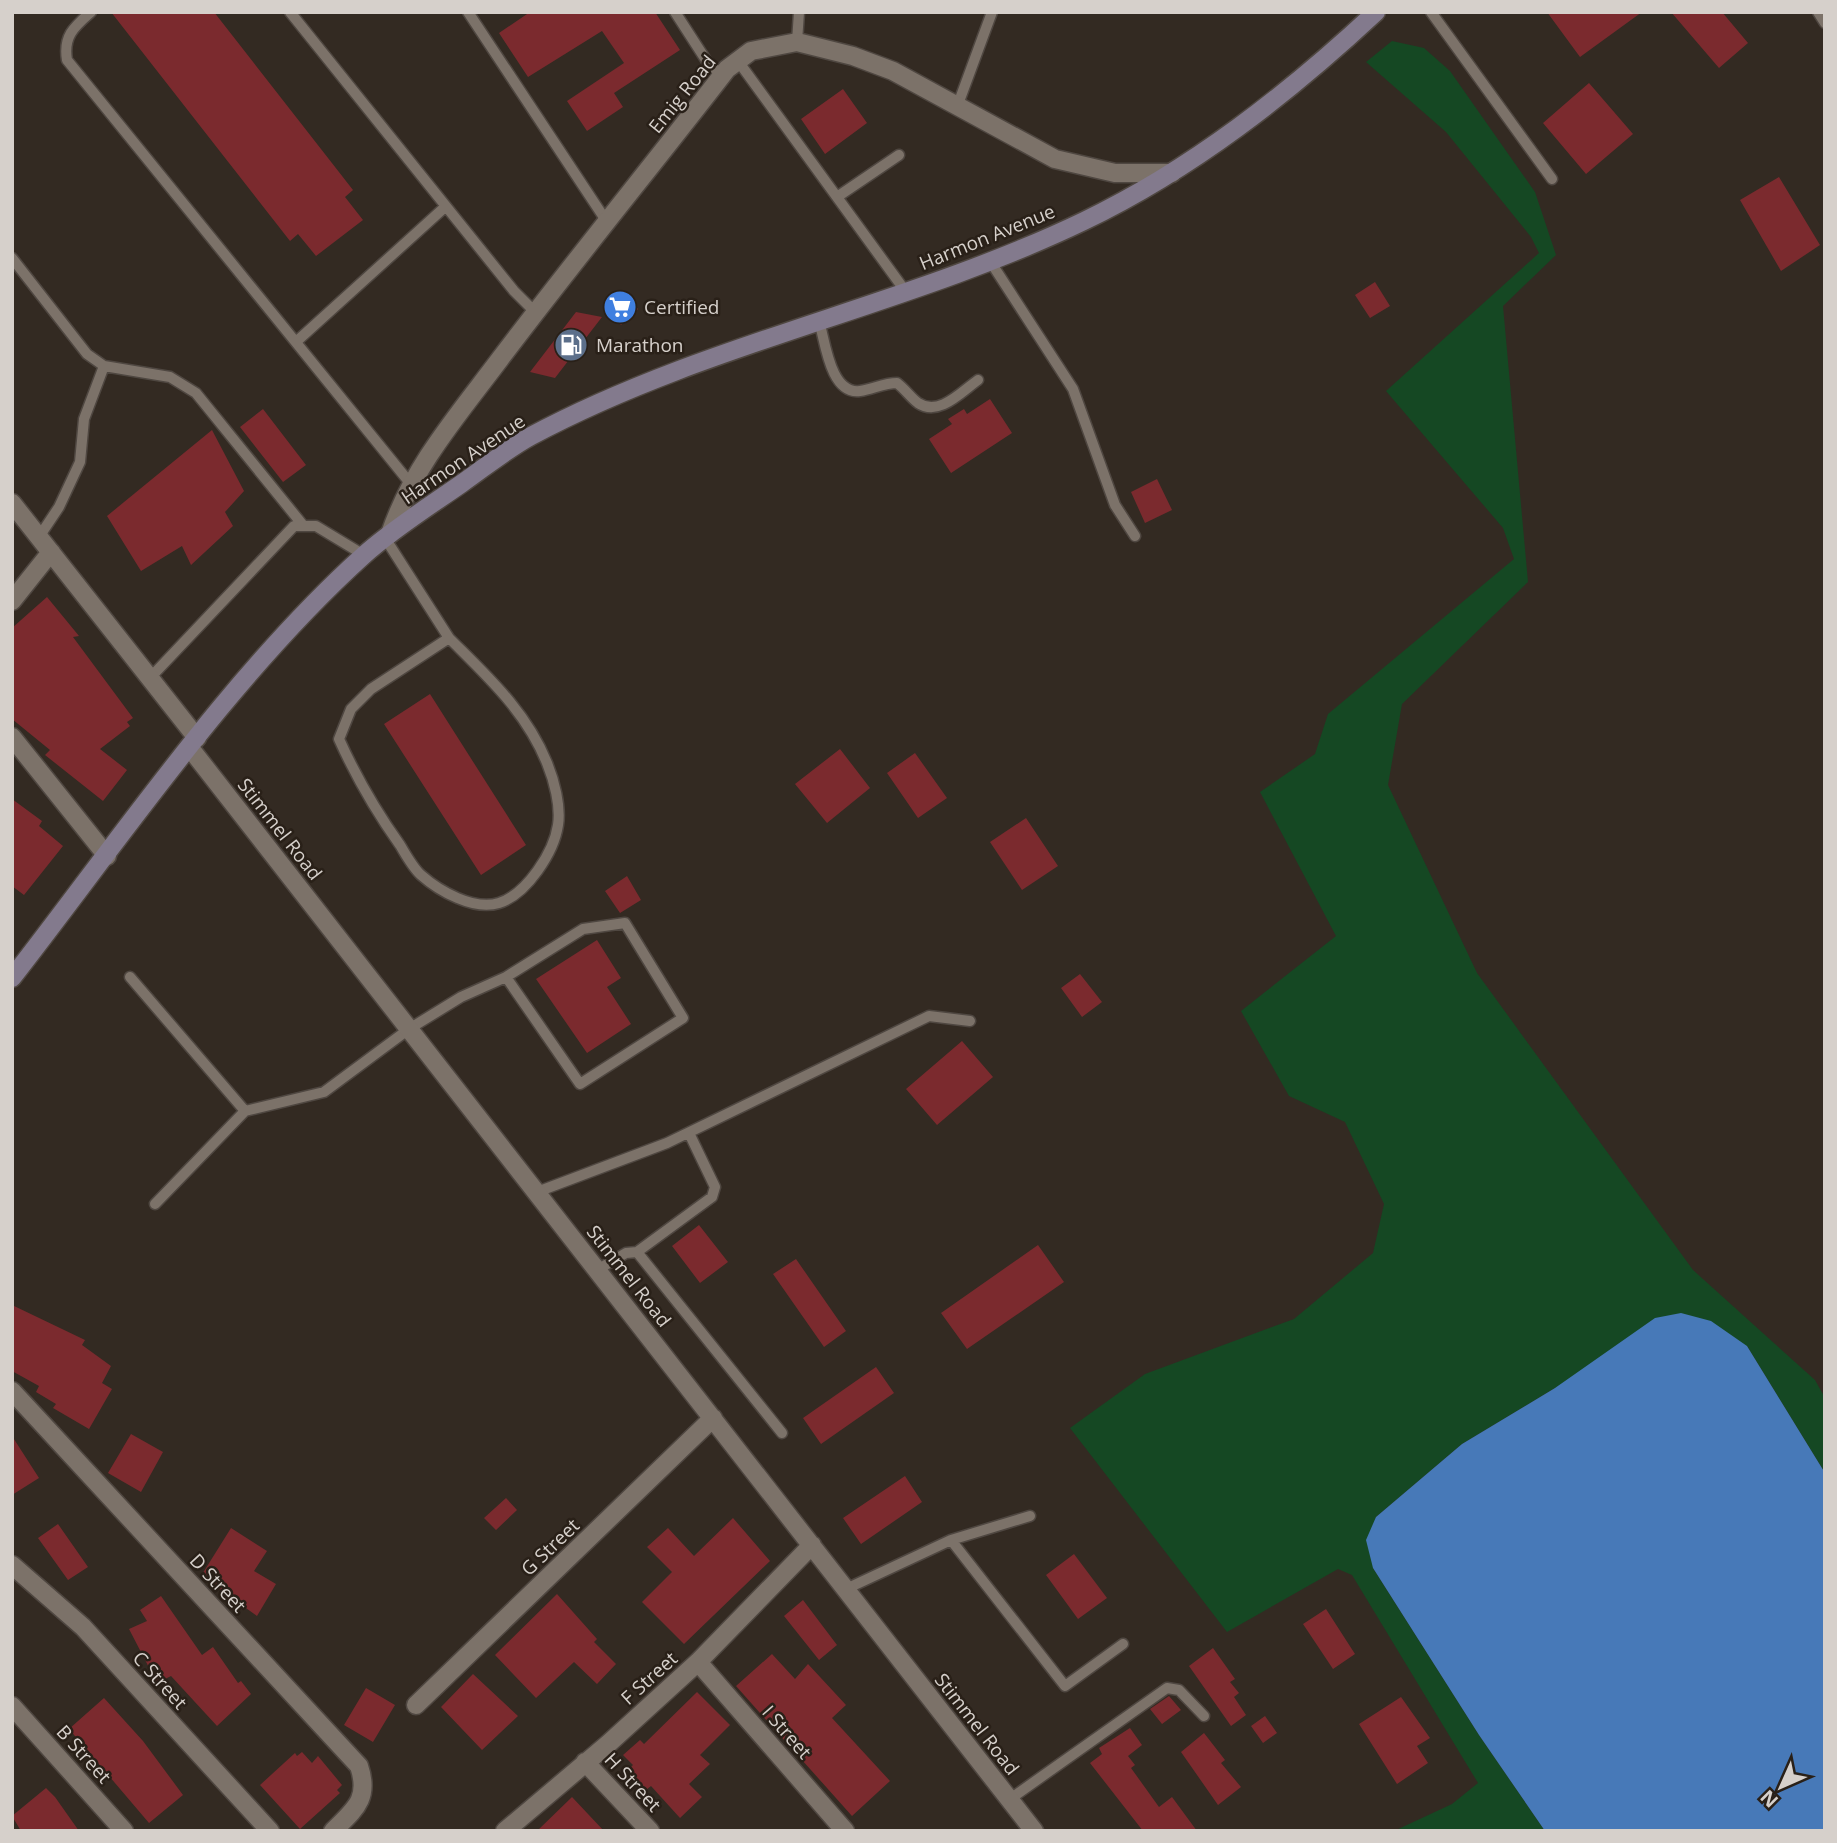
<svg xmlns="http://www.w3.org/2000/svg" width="1837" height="1843" viewBox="0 0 1837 1843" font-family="'Open Sans',sans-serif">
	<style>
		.green { fill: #154823 }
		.water { fill: #4779b8 }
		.building { fill: #7b2a2e }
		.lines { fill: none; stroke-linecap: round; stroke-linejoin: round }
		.lane-casing { stroke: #4f4741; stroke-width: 13 }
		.street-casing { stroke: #4f4741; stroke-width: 21 }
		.secondary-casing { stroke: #4f4741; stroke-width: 21 }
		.lane { stroke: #7c7269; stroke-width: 10 }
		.street { stroke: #7c7269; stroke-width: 18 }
		.secondary { stroke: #837a8d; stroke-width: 18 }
		.labels { text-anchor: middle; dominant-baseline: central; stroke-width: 5; stroke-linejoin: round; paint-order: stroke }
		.street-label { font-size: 19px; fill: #d6d0cb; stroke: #292018 }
		.poi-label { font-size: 19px; fill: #d6d0cb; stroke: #292018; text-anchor: start }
	</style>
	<rect width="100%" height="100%" fill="#332a22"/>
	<path class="green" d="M1392 41 1424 48 1450 71 1535 192 1556 255 1503 306 1528 582 1402 704 1388 785 1477 973 1693 1270 1815 1380 1825 1398V1473L1747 1346 1555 1388 1462 1444 1376 1517 1373 1568 1479 1735 1545 1831H1394L1452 1804 1478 1783 1352 1575 1338 1569 1227 1632 1070 1428 1145 1374 1294 1319 1373 1253 1384 1204 1345 1122 1289 1096 1241 1011 1336 936 1260 792 1315 754 1328 714 1514 559 1503 528 1386 391 1539 253 1531 237 1446 132 1366 62Z"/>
	<path class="water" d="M1681 1313 1711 1321 1747 1346 1825 1473V1831H1545L1479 1735 1373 1568 1366 1540 1376 1517 1462 1444 1555 1388 1655 1318Z"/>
	<path class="building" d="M111 12H214L353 190 345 197 363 220 316 256 298 234 290 241Z
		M530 12H655L680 50 614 93 623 107 587 131 567 101 624 63 602 31 528 77 499 33Z
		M1547 12H1642L1580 57Z
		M1671 12H1722L1748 43 1719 68Z
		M1589 83 1633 134 1586 174 1543 123Z
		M843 89 867 123 825 154 801 119Z
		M1779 177 1820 245 1781 271 1740 200Z
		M1375 282 1390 306 1370 318 1355 295Z
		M620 290 638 309 621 325 603 305Z
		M576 312 602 317 555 378 530 372Z
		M990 399 1012 433 951 473 929 439 952 424 948 419 964 409 967 414Z
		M263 409 306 465 283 482 240 427Z
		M212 430 244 491 225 512 233 526 191 565 182 546 141 571 107 516Z
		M1157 479 1172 510 1145 523 1131 492Z
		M47 597 79 636 73 637 133 718 127 722 130 726 100 749 127 770 103 801 45 755 50 750 12 719V628Z
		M430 694 526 845 481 875 384 724Z
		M840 749 870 788 827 823 795 784Z
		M915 753 947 798 918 818 887 773Z
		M12 799 42 821 39 826 63 846 24 895 12 886Z
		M1026 818 1058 866 1022 890 990 842Z
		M627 876 641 900 620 913 605 891Z
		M597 940 621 978 607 987 631 1024 587 1053 536 979Z
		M1080 974 1102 1002 1082 1017 1061 988Z
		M962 1041 993 1077 937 1125 906 1089Z
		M699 1225 728 1262 700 1283 672 1246Z
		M1038 1245 1064 1282 967 1349 941 1313Z
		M796 1259 846 1331 824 1347 773 1274Z
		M12 1305 85 1340 82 1345 111 1366 102 1383 112 1389 89 1429 53 1408 56 1404 36 1392 39 1386 12 1371Z
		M876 1367 894 1393 821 1444 803 1418Z
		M131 1434 163 1452 141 1492 108 1473Z
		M12 1436 39 1478 12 1495Z
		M905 1476 922 1502 861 1544 843 1518Z
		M506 1498 517 1510 496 1530 484 1518Z
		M733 1518 770 1561 684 1644 642 1602 672 1572 647 1547 668 1528 694 1556Z
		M58 1524 88 1567 68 1580 38 1538Z
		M231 1528 267 1551 254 1571 276 1584 257 1616 201 1576Z
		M1074 1554 1107 1598 1078 1619 1046 1575Z
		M557 1594 597 1639 594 1642 616 1664 597 1684 574 1662 536 1698 495 1655Z
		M161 1596 202 1655 213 1647 238 1683 241 1681 251 1694 217 1726 171 1676 157 1683 129 1629 147 1621 140 1610Z
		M803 1600 837 1645 819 1660 784 1616Z
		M1326 1609 1355 1654 1333 1669 1303 1624Z
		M1213 1648 1235 1679 1230 1682 1239 1693 1234 1697 1246 1715 1231 1726 1189 1666Z
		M772 1654 795 1679 808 1664 846 1705 832 1718 890 1781 852 1816 736 1686Z
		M473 1674 518 1716 482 1750 441 1707Z
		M366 1688 395 1705 373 1742 344 1725Z
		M697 1692 730 1725 700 1755 710 1764 689 1784 702 1797 680 1818 651 1786 646 1790 628 1770 633 1765 623 1755 640 1740 644 1744Z
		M1169 1696 1181 1710 1162 1724 1150 1709Z
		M1401 1697 1430 1738 1417 1746 1428 1763 1397 1784 1359 1724Z
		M104 1698 143 1741 183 1795 149 1823 69 1729Z
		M1265 1716 1277 1733 1263 1743 1251 1726Z
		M1130 1728 1142 1745 1128 1756 1135 1765 1131 1768 1159 1807 1172 1797 1197 1831H1143L1090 1763 1102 1754 1099 1748Z
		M1204 1733 1225 1760 1221 1763 1241 1787 1218 1805 1181 1752Z
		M302 1752 312 1763 318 1756 342 1785 337 1790 340 1793 300 1829 260 1785 295 1753 297 1756Z
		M46 1788 55 1797 79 1831H21L12 1816Z
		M572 1797 604 1831H537Z"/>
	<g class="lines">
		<defs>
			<path id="lane" d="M91 12C74 27 63 36 67 60L410 483
				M290 12 514 291 535 312
				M468 12 607 222
				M675 12 706 60 722 76
				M1431 12 1552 179
				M1818 12 1825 23
				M797 42 799 12
				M738 61 906 292
				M957 107 992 12
				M837 197 899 155
				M12 258 87 354 104 366 170 377 196 393 302 524
				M990 261 1073 389 1115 505 1135 536
				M819 321C825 340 830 395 860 391 873 389 884 383 897 383 905 389 911 398 918 403 939 417 961 392 978 380
				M297 341 445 207
				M39 537 59 507 80 462 84 419 104 366
				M385 538 449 638 371 689 351 709 339 739C357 779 375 810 400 845 406 855 413 868 421 875 439 891 474 911 499 903 527 894 554 852 558 825 561 806 554 780 547 763 526 711 487 676 449 638
				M150 678 294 526H316L364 555
				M130 977 245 1111
				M537 1192 667 1143 929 1016 970 1021
				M155 1204 245 1111 324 1092 409 1029 461 997 506 977 580 1084 683 1018 625 923 583 929 506 977
				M637 1252 712 1197 715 1187 689 1133
				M597 1270 626 1253 637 1252 782 1433
				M951 1540 1030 1516
				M846 1589 951 1540 1065 1686 1123 1644
				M1010 1799 1167 1688 1179 1690 1204 1716"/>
			<path id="street" d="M12 503 197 738
				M390 534C413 466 458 415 500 359 574 261 652 166 727 69L751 51 797 42 853 56 893 71 1055 159 1115 173H1172
				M12 601 51 552
				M12 737 107 856
				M190 748 1034 1831
				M12 1391 359 1766C370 1799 355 1809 333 1831
				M12 1565 83 1627 270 1831
				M698 1662 845 1831
				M416 1705 713 1418
				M12 1706 124 1831
				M585 1762 650 1831
				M505 1831 608 1744 698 1662 812 1545"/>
			<path id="secondary" d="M12 978C121 838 232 674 364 555 393 529 428 507 461 484 484 468 507 449 531 436 707 342 905 307 1084 221 1192 169 1288 94 1376 12"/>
		</defs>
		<use href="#lane" class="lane-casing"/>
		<use href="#street" class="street-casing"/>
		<use href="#secondary" class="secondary-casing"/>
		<use href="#lane" class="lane"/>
		<use href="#street" class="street"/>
		<use href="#secondary" class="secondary"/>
	</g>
	<defs>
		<symbol id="supermarket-disc" viewBox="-11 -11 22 22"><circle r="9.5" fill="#3f7fe0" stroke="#292018"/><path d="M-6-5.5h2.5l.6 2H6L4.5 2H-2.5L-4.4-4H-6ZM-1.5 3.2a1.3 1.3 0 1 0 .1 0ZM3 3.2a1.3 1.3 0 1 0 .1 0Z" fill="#fff"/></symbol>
		<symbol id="fuel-disc" viewBox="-11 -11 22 22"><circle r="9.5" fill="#5c6f8a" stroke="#292018"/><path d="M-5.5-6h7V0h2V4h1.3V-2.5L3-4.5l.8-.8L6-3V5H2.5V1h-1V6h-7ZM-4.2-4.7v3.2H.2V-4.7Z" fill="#fff"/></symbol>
	</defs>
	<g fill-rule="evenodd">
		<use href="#supermarket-disc" x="601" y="288" width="38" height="38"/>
		<use href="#fuel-disc" x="552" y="326" width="38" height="38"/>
	</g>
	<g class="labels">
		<g class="street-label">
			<text transform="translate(682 94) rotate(-51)">Emig Road</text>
			<text transform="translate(987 237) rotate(-22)">Harmon Avenue</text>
			<text transform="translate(463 459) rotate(-34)">Harmon Avenue</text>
			<text transform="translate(280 829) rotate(52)">Stimmel Road</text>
			<text transform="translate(629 1276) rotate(52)">Stimmel Road</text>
			<text transform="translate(550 1547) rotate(-44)">G Street</text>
			<text transform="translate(218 1583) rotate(47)">D Street</text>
			<text transform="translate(649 1678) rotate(-42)">F Street</text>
			<text transform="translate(160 1680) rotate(48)">C Street</text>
			<text transform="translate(977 1724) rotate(52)">Stimmel Road</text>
			<text transform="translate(787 1732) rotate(49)">I Street</text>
			<text transform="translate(84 1754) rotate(48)">B Street</text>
			<text transform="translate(633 1782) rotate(47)">H Street</text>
		</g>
		<g class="poi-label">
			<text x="644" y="307">Certified</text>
			<text x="596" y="345">Marathon</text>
		</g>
	</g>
	<rect width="1837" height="1843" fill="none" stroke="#d6d0cb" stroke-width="28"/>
	<g transform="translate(1781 1787) rotate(225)" stroke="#292018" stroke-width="5" paint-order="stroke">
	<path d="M0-5L12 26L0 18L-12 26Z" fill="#d6d0cb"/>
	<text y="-10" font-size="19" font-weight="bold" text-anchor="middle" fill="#d6d0cb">N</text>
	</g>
</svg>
